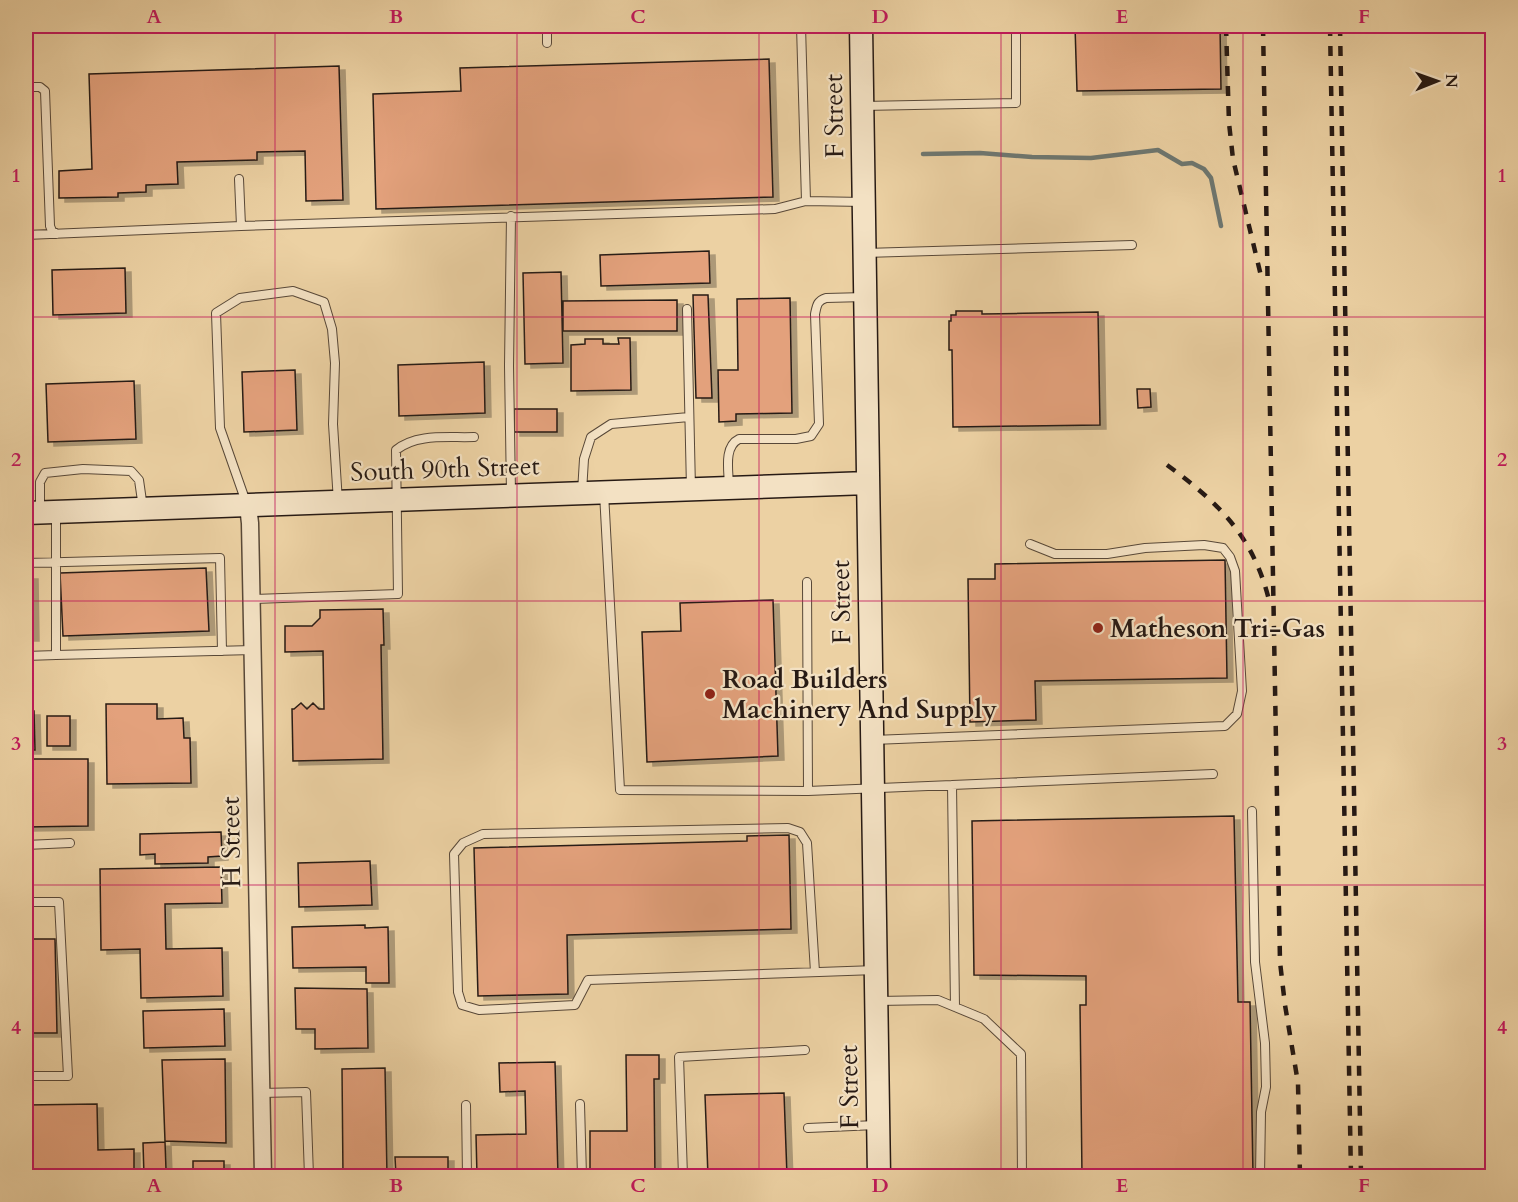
<svg xmlns="http://www.w3.org/2000/svg" width="1518" height="1202" viewBox="0 0 1518 1202" font-family="Cardo,serif">
	<style>
		.lines { fill: none; stroke-linecap: round; stroke-linejoin: round }
		.stream { stroke: #6d7771; stroke-width: 4.5 }
		.building { fill: #e3a17c; stroke: #271a14; stroke-width: 1.5; filter: url(#shadow) }
		.lane-casing { stroke: #584838; stroke-width: 10 }
		.street-casing { stroke: #584838; stroke-width: 19 }
		.secondary-casing { stroke: #271a14; stroke-width: 25 }
		.lane { stroke: #f3e1c3; stroke-width: 8 }
		.street { stroke: #f3e1c3; stroke-width: 16 }
		.secondary { stroke: #f3e1c3; stroke-width: 22 }
		.rail { stroke: #271a14; stroke-width: 4.5; stroke-dasharray: 10 10; stroke-linecap: butt }
		.grid { fill: none; stroke: #c2185b; stroke-width: 1.5; stroke-opacity: 0.55 }
		.poi-dot { fill: #8f2418; stroke: #f3e1c3; stroke-width: 2 }
		.labels { text-anchor: middle; dominant-baseline: central; stroke-width: 4.5; stroke-linejoin: round; paint-order: stroke }
		.street-label { font-size: 26px; fill: #271a14; stroke: #f3e1c3 }
		.poi-label { font-size: 26px; font-weight: bold; fill: #271a14; stroke: #f3e1c3; text-anchor: start }
		.neatline { fill: none; stroke: #c2185b; stroke-width: 2 }
		.grid-label { font-size: 20px; text-anchor: middle; font-weight: bold; fill: #c2185b }
	</style>
	<defs>
		<filter id="shadow"><feDropShadow dx="6" dy="4" stdDeviation="0" flood-color="#0004"/></filter>
	</defs>
	<rect width="100%" height="100%" fill="#ecd1a3"/>
	<filter id="stains"><feTurbulence type="fractalNoise" baseFrequency=".00333" numOctaves="4"/><feColorMatrix values="0 0 0 0 .2 0 0 0 0 .09 0 0 0 0 .02 0 0 0 .5 -.17"/></filter>
	<radialGradient id="worn" r=".72"><stop offset=".6" stop-color="#630" stop-opacity="0"/><stop offset="1" stop-color="#630" stop-opacity=".3"/></radialGradient>
	<g class="lines">
		<path class="stream" d="M923 154 980 153 1032 157 1091 158 1158 150 1182 164 1192 163 1204 169 1211 178 1221 226"/>
	</g>
	<path class="building" d="M1075 26H1220L1221 89 1077 91Z
		M769 59 773 197 376 209 373 94 461 91 460 68Z
		M339 66 343 200 306 201 305 151 257 152V160L177 162 178 184 146 185V192L118 193V197L59 198V171L92 169 89 74Z
		M709 251 710 283 601 286 600 255Z
		M125 268 126 313 53 315 52 270Z
		M561 272 563 363 525 364 523 273Z
		M693 295H708L712 398H696Z
		M790 298 792 413 736 414V421L719 422 718 370H738L737 299Z
		M677 300V331H563V301Z
		M956 311H982V314L1098 312 1100 425 953 427 952 350H949V321H951V315H956Z
		M618 338H630L631 390 571 391V345L585 344V339H603V344H619Z
		M484 362 485 413 399 416 398 365Z
		M295 370 297 430 244 432 242 372Z
		M134 381 136 439 48 442 46 384Z
		M1137 389H1150L1151 407 1138 408Z
		M514 409H557V432H514Z
		M1225 560 1227 678 1035 681 1036 720 970 722 968 579H995V564Z
		M206 568 209 631 63 636 60 573Z
		M26 575H32L33 637H26Z
		M773 600 778 756 647 762 642 632 681 631 680 603Z
		M383 609 384 645H381L383 759 293 761 292 709H294L301 703 307 709 313 703 319 709H324L323 651 285 652V626H312L320 618V610Z
		M106 704H157V719L183 718 184 738H190L191 783 107 784Z
		M26 711H34L35 750H26Z
		M47 716H70V746H47Z
		M26 759H88V826L26 827Z
		M1234 816 1238 1002H1250L1253 1176H1082L1080 1005H1086V976L974 975 972 821Z
		M221 832 222 856 208 857V863L155 864V854L140 855V834Z
		M789 835 791 929 567 935 568 994 478 996 474 848 747 841V836Z
		M370 861 372 905 299 907 298 863Z
		M221 867 222 903 165 904 166 949 222 948 223 996 141 998 140 949 101 950 100 869Z
		M365 925V928L388 927 389 983H366V967L293 968 292 927Z
		M26 939H55L57 1033H26Z
		M295 988 367 989 368 1048 315 1049V1029H296Z
		M224 1009 225 1046 144 1048 143 1011Z
		M626 1055H659V1079H654L655 1176H590V1131H627Z
		M225 1059 226 1143 165 1141 162 1060Z
		M555 1062 558 1176H477L476 1135 526 1134 525 1091 500 1092 499 1063Z
		M385 1068 387 1176H343L342 1069Z
		M784 1093 787 1176H708L705 1095Z
		M97 1104 98 1150 134 1149V1176H26V1105Z
		M165 1142 166 1169H185L186 1176H144L143 1143Z
		M395 1157H448V1176H396Z
		M193 1161H224V1176H193Z"/>
	<g class="lines">
		<defs>
			<path id="lane" d="M547 26V43
				M801 26 806 201 864 202
				M26 87H40L45 91 50 226 52 231 57 234
				M863 106 1016 103V26
				M239 179 241 226 775 209 806 201
				M26 235 241 226
				M865 253 1132 245
				M687 309 691 489
				M729 487C729 472 723 447 739 439H796L811 436 819 424 815 314C817 305 817 301 826 298L865 297
				M582 492 584 459 591 437 611 424 689 417
				M604 493 620 790 808 791 1213 774
				M511 494 509 366 511 216
				M247 505 220 428 216 313 240 298 293 291 324 302 332 329 335 363 333 424 338 502
				M40 512V482L45 473 83 469 131 471 139 480 143 508
				M56 512V655L253 650
				M26 563 220 558 222 651
				M807 582 808 791
				M252 599 398 594 396 450C417 433 448 438 474 437
				M26 656 56 655
				M873 740 1225 726 1237 714 1242 691 1235 571 1230 557 1223 548 1204 545 1145 548 1107 554H1055L1030 544
				M952 785 955 1007
				M1252 811 1255 962 1265 1043 1266 1087 1261 1112 1260 1176
				M26 845 70 843
				M26 902H59L68 1076H26
				M815 972 807 843 800 832 788 828 483 834 463 843 454 854 458 992 462 1005 479 1010 575 1005 588 980 876 970
				M877 1001 938 1000 984 1019 1021 1054 1022 1176
				M261 1093 306 1092 309 1176
				M580 1104 582 1176
				M466 1105 467 1176
				M808 1128 876 1125
				M683 1176 679 1057 805 1050"/>
			<path id="street" d="M248 506 250 523 263 1176"/>
			<path id="secondary" d="M861 26 879 1176
				M26 513 868 483"/>
		</defs>
		<use href="#lane" class="lane-casing"/>
		<use href="#street" class="street-casing"/>
		<use href="#secondary" class="secondary-casing"/>
		<use href="#lane" class="lane"/>
		<use href="#street" class="street"/>
		<use href="#secondary" class="secondary"/>
		<path class="rail" d="M1226 26 1229 123 1233 159 1261 276
			M1263 26 1280 962 1285 1005 1298 1083 1300 1176
			M1330 26 1351 1176
			M1340 26 1361 1176
			M1167 465C1219 503 1253 536 1269 600"/>
	</g>
	<path class="grid" d="M275 26V1176M517 26V1176M759 26V1176M1001 26V1176M1243 26V1176M26 317H1492M26 601H1492M26 885H1492"/>
	<g class="poi-dot">
		<circle cx="1098" cy="628" r="6"/>
		<circle cx="710" cy="694" r="6"/>
	</g>
	<g class="labels">
		<g class="street-label">
			<text transform="translate(834 116) rotate(-91)">F Street</text>
			<text transform="translate(445 469) rotate(-2)">South 90th Street</text>
			<text transform="translate(841 602) rotate(-91)">F Street</text>
			<text transform="translate(231 842) rotate(-91)">H Street</text>
			<text transform="translate(849 1087) rotate(-91)">F Street</text>
		</g>
		<g class="poi-label">
			<text x="1110" y="628">Matheson Tri-Gas</text>
			<text x="722" y="679">Road Builders<tspan x="722" dy="30">Machinery And Supply</tspan></text>
		</g>
	</g>
	<rect width="1518" height="1202" fill="none" stroke="#ecd1a3" stroke-width="66"/>
	<g transform="translate(1437 81) rotate(89)" stroke="#f3e1c3" stroke-width="4.5" paint-order="stroke">
	<path d="M0-4.5L10 22L0 15L-10 22Z" fill="#271a14"/>
	<text y="-9" font-size="16" font-weight="bold" text-anchor="middle" fill="#271a14">N</text>
	</g>
	<rect x="33" y="33" width="1452" height="1136" class="neatline"/>
	<g class="grid-label">
		<text x="154" y="23">A</text>
		<text x="396" y="23">B</text>
		<text x="638" y="23">C</text>
		<text x="880" y="23">D</text>
		<text x="1122" y="23">E</text>
		<text x="1364" y="23">F</text>
		<text x="16" y="182">1</text>
		<text x="1502" y="182">1</text>
		<text x="16" y="466">2</text>
		<text x="1502" y="466">2</text>
		<text x="16" y="750">3</text>
		<text x="1502" y="750">3</text>
		<text x="16" y="1034">4</text>
		<text x="1502" y="1034">4</text>
		<text x="154" y="1192">A</text>
		<text x="396" y="1192">B</text>
		<text x="638" y="1192">C</text>
		<text x="880" y="1192">D</text>
		<text x="1122" y="1192">E</text>
		<text x="1364" y="1192">F</text>
	</g>
	<rect width="100%" height="100%" filter="url(#stains)"/>
	<rect width="100%" height="100%" fill="url(#worn)"/>
</svg>
